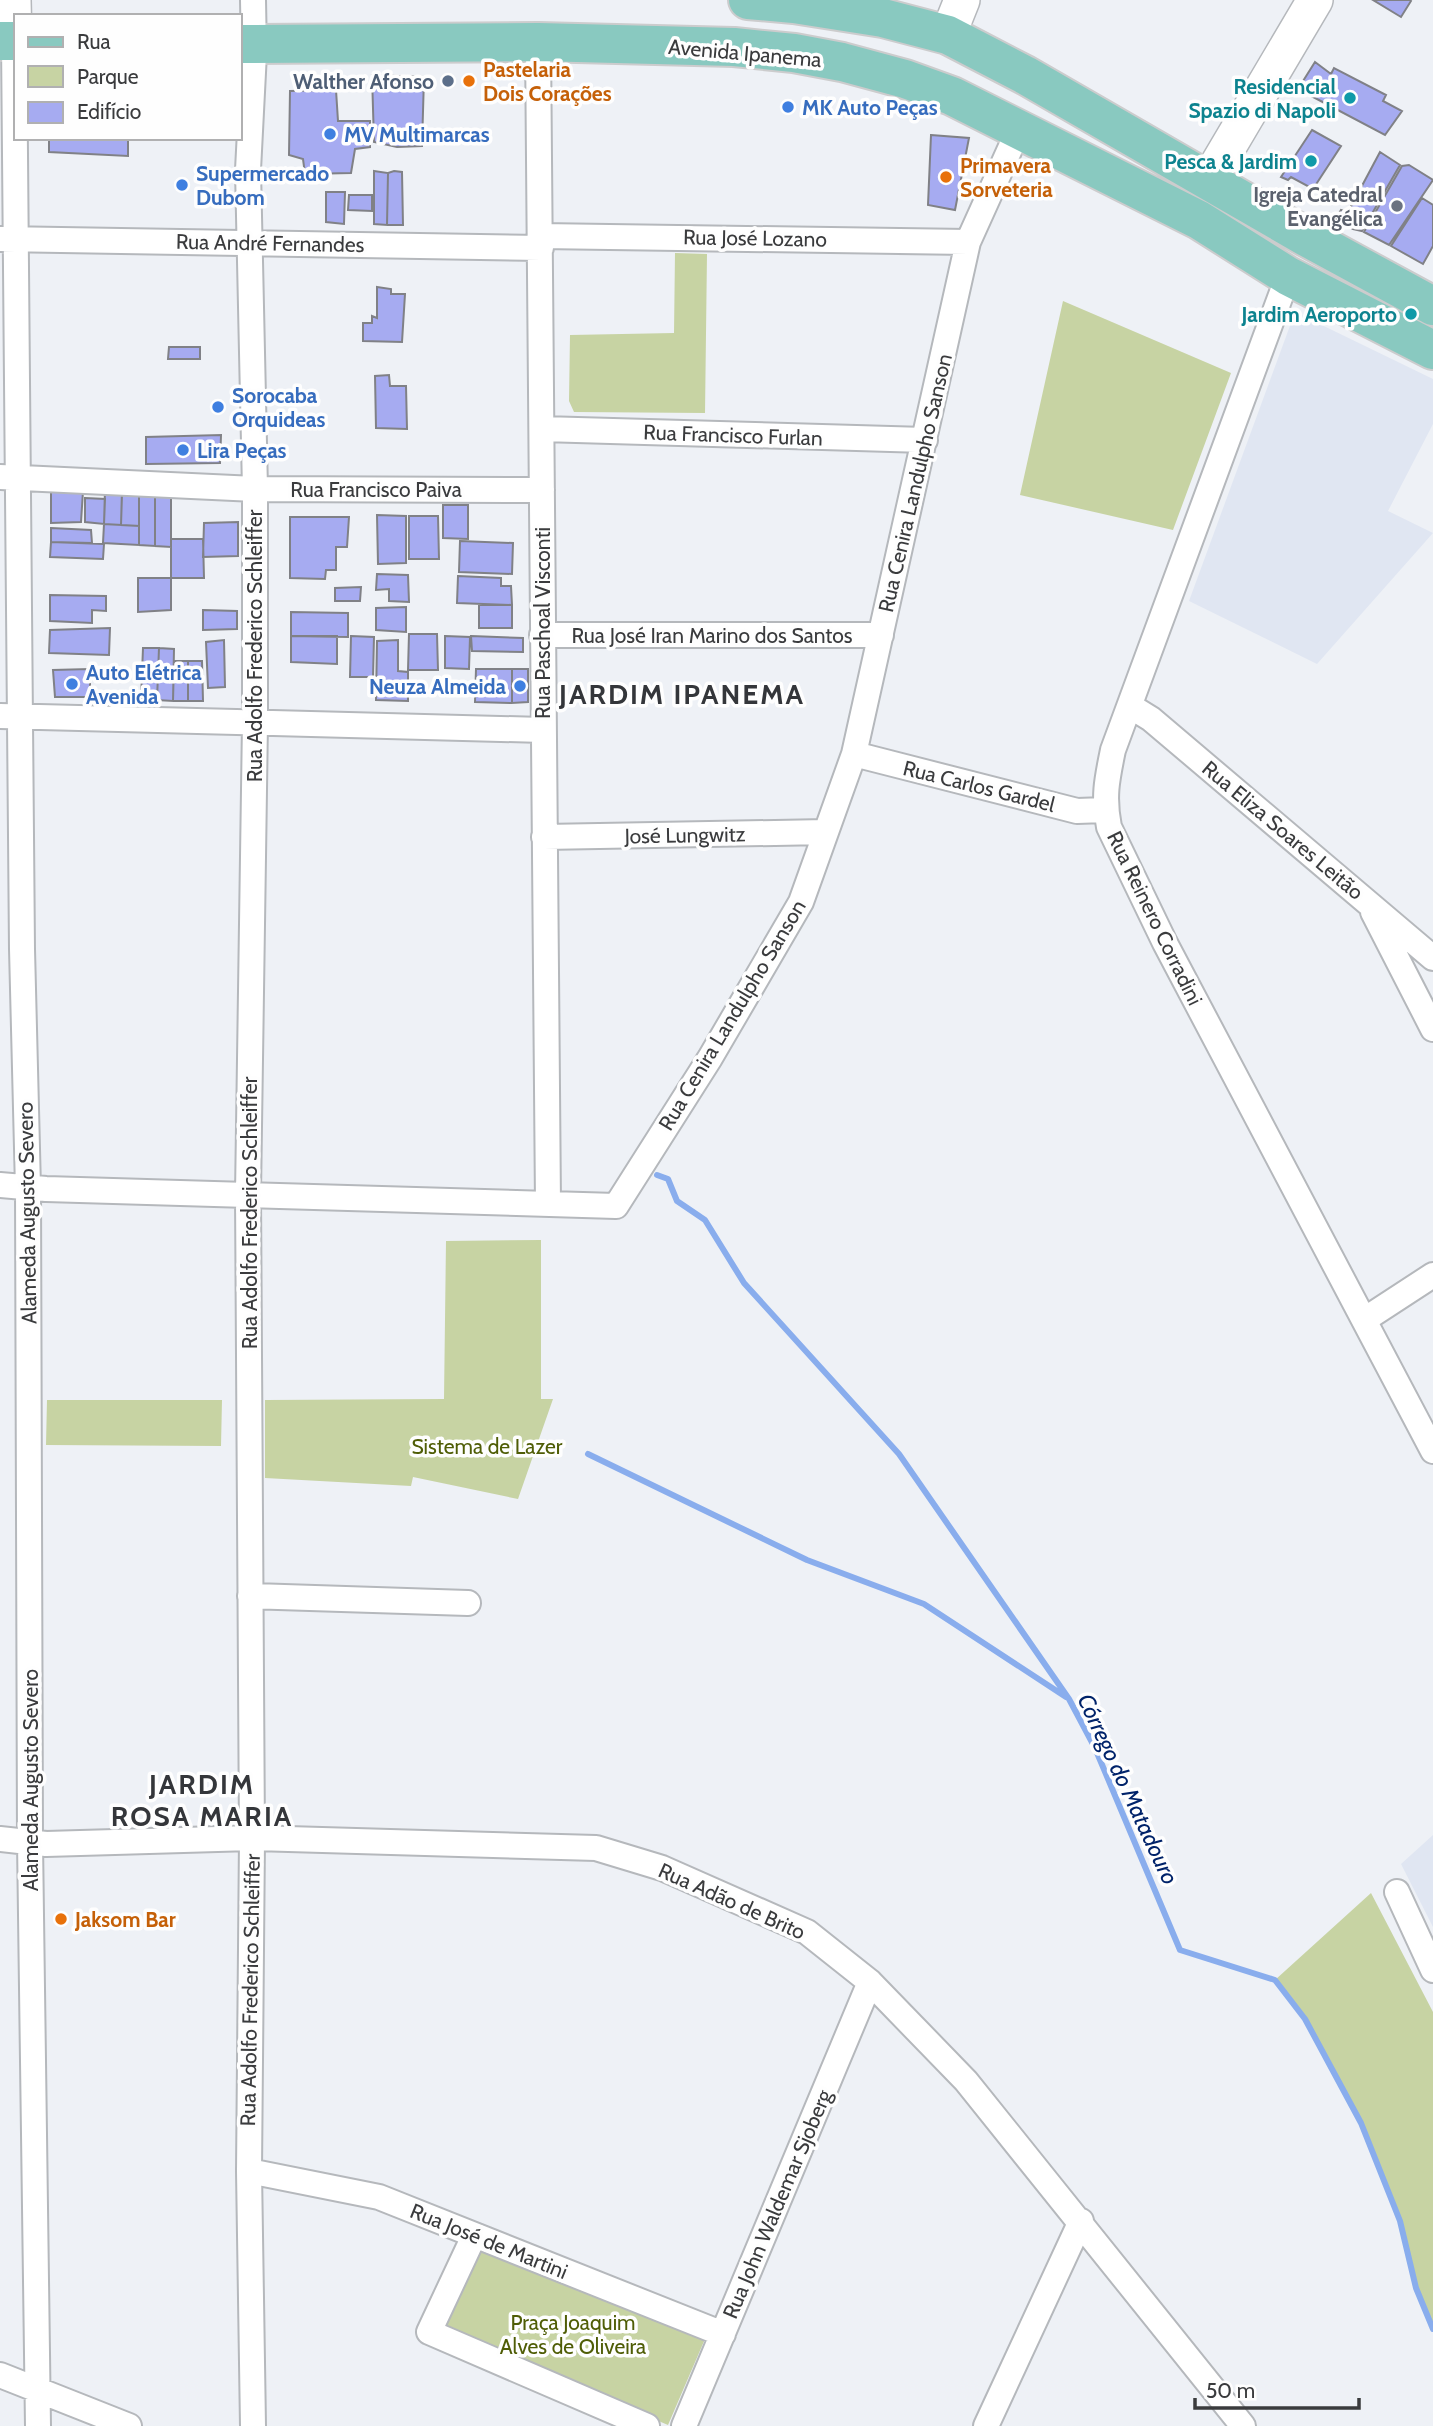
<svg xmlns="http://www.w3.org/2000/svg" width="1433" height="2426" viewBox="0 0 1433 2426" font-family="Cabin,sans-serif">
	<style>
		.built { fill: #e0e6f2 }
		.green { fill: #c7d3a3 }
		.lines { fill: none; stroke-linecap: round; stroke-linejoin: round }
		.stream { stroke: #89aded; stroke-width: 6 }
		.building { fill: #a6abf1; stroke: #808186; stroke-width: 2 }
		.street-casing { stroke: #b5b8bc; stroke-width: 28 }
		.secondary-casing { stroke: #b5b8bc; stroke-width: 38 }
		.primary-casing { stroke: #cccccd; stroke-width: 42 }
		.street { stroke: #fff; stroke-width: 24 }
		.secondary { stroke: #fff; stroke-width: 35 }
		.primary { stroke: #89c9c0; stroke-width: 38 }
		.service-dot { fill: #5c6f8a; stroke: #fefefe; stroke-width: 2.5 }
		.food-dot { fill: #e8710a; stroke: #fefefe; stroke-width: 2.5 }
		.culture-dot { fill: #0f9aa8; stroke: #fefefe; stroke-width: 2.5 }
		.shop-dot { fill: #3f7fe0; stroke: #fefefe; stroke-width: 2.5 }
		.worship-dot { fill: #6b7280; stroke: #fefefe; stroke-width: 2.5 }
		.labels { text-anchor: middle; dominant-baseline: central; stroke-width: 7; stroke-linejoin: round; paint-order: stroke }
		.street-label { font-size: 21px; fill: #3a3b3d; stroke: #fefefe }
		.food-label { font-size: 21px; font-weight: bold; fill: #c56008; stroke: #fefefe; text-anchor: start }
		.service-label { font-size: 21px; font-weight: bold; fill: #4e5e75; stroke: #fefefe; text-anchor: end }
		.culture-label { font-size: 21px; font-weight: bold; fill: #0d838f; stroke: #fefefe; text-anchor: end }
		.shop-label { font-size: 21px; font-weight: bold; fill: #366cbe; stroke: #fefefe; text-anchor: start }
		.worship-label { font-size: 21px; font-weight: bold; fill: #5b616d; stroke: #fefefe; text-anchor: end }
		.park-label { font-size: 21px; fill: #4f5d06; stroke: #fefefe }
		.water-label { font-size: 23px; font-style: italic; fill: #00236a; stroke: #fefefe }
		.district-label { font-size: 28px; font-weight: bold; letter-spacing: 2px; fill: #34363a; stroke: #fefefe }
	</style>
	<rect width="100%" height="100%" fill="#eef1f6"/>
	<path class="built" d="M1295 312 1433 379V424L1388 511 1433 533 1317 664 1189 601Z
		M1433 1835V1927L1401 1864Z"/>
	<path class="green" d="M675 253 707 254 705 413 574 412 569 401 570 335 674 333Z
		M1063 301 1231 373 1173 530 1020 495Z
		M541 1240V1399H553L518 1499 413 1477 411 1486 265 1478V1400L444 1399 446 1241Z
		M47 1400H222L221 1446 46 1445Z
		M1371 1893 1433 2012V2329L1416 2288 1399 2217 1361 2123 1305 2019 1275 1980Z
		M478 2243 705 2339 668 2425 441 2329Z"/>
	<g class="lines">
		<path class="stream" d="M657 1175 668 1179 677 1201 705 1220 744 1283 899 1454 1069 1699 1095 1748 1180 1950 1275 1980 1305 2019 1361 2123 1400 2221 1416 2288 1433 2329
			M588 1454 807 1560 924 1604 1066 1697"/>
	</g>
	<path class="building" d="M1373 0H1410L1411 1 1401 17Z
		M1315 62 1331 74 1334 68 1386 95 1383 101 1402 111 1385 135 1298 89Z
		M372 75 424 77 422 146 397 147 374 142Z
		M336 90 338 121H370V147L355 149 351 173 305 174 303 159 289 155 290 91Z
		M1312 130 1341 146 1313 189 1291 177 1288 180 1281 177Z
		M931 135 969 138 955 210 928 205Z
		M49 138H128V156L49 152Z
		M1380 152 1400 165 1362 231 1353 229 1336 219 1341 210 1348 212Z
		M1409 165 1433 180 1389 245 1364 232 1402 166Z
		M374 171 388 173 387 225 374 224Z
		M394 171 402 172 403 225H387L388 173Z
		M326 192H345L344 224 326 222Z
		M349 195H372V211L348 210Z
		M1422 198 1433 205V246L1423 264 1391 246Z
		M377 287 391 289V294H405L402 342 363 341V323H372V316L377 318Z
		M169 347H200V359H168Z
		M389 375 390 386H406L407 429 376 428 375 376Z
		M221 435 220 463 146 464V437Z
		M105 490H122L121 525 104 524Z
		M51 491H83L81 522 51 523Z
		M122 494H139V526L121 525Z
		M139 494H155V546L139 545Z
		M155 494 171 495V547L155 546Z
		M85 498 105 499 104 524 85 522Z
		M443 505H468V539L443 538Z
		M377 515 406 516V563L378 564Z
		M409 516H438L439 559H409Z
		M290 517H349L347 547H336V570H326L325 579 290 578Z
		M238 522V556L203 557 204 523Z
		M104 524 139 526V545L103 543Z
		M51 528 91 530 92 543 51 542Z
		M171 539H203L204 578H171Z
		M460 541 513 543 512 574 459 572Z
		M51 542 104 544 103 559 50 557Z
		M377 574 408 575 409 602 389 601V589L376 590Z
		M458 576 501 578V586H511L512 605 457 603Z
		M138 578H171V610L138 612Z
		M361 587 360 601H335V588Z
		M50 595 106 596V611L92 610V623L50 621Z
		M479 605H512V628H479Z
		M406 607V632L376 630V608Z
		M203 610 237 611V629L203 630Z
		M291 612 348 613V637L291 636Z
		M110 628 109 655 49 653 50 630Z
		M409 634H437L438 670H408Z
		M291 636H337V664L291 662Z
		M351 636 374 637 373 677H350Z
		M445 636 470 637 469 669 445 668Z
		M471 636 523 638V652L472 651Z
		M224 640 225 687 208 688 206 642Z
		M398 640V671L408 672V701L376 700 377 641Z
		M143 648H159L157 700 141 699Z
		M159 648 174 649 173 701 157 700Z
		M174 661H188V701H173Z
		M188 661H202L203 701H188Z
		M90 669V697H55L53 670Z
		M476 669H512V703L475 702Z
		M512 669H528V702L512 703Z"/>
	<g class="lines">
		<defs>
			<path id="street" d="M253 0 254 53 248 170 255 489V722L248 1194 252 1838 249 2171 253 2426
				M14 41 22 949 28 1188 30 1842 38 2426
				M538 42 548 1204
				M541 236 968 242
				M1 239 541 248
				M1288 276 1113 750C1107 779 1103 797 1109 827L1165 943 1433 1451
				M542 429 925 440
				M0 477 255 489 542 490
				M542 635H881
				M1130 706 1151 719 1433 958
				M0 716 543 730
				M854 754 1077 811 1105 810
				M544 837 826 832
				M1373 912 1433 1029
				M0 1185 46 1189 616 1206 710 1058 801 902 854 754 968 242 1019 129
				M1364 1320 1433 1275
				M250 1596 468 1603
				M0 1839 46 1844 252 1838 596 1848 662 1868 807 1932 870 1982 966 2081 1243 2426
				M1397 1892 1433 1970
				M249 2171 379 2197 723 2334
				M474 2236 429 2332 647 2426
				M0 2375 129 2426
				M684 2426 870 1982
				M986 2426 1081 2221"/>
			<path id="secondary" d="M13 0 14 41
				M948 35 962 0
				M1208 181 1315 0"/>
			<path id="primary" d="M748 0 794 4 883 18 948 35 1025 75 1306 237 1433 306
				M0 41H16
				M240 44 538 42 734 47 794 53 842 62 905 79 952 96 1199 220 1288 276 1433 350"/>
		</defs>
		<use href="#street" class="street-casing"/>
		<use href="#secondary" class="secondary-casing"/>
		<use href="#primary" class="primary-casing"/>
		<use href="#street" class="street"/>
		<use href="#secondary" class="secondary"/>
		<use href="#primary" class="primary"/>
	</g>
	<circle class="service-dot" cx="448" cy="81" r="7"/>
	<g class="food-dot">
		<circle cx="469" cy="81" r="7"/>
		<circle cx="946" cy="177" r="7"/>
		<circle cx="61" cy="1919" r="7"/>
	</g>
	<g class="culture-dot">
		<circle cx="1350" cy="98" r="7"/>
		<circle cx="1311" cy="161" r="7"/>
		<circle cx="1411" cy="314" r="7"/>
	</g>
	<g class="shop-dot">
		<circle cx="788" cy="107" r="7"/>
		<circle cx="330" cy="134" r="7"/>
		<circle cx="182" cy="185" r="7"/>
		<circle cx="218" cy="407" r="7"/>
		<circle cx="183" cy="450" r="7"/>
		<circle cx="72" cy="684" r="7"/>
		<circle cx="520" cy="686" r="7"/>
	</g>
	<circle class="worship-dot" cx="1397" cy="206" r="7"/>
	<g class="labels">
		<g class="street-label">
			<text transform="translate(745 53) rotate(5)">Avenida Ipanema</text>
			<text transform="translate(755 238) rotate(1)">Rua José Lozano</text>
			<text transform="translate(270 243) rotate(1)">Rua André Fernandes</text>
			<text transform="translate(733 435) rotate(2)">Rua Francisco Furlan</text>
			<text transform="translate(915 483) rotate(-77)">Rua Cenira Landulpho Sanson</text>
			<text x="376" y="489">Rua Francisco Paiva</text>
			<text transform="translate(542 623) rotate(-90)">Rua Paschoal Visconti</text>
			<text x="712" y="635">Rua José Iran Marino dos Santos</text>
			<text transform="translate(254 646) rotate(-90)">Rua Adolfo Frederico Schleiffer</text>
			<text transform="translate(979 786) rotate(14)">Rua Carlos Gardel</text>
			<text transform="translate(1283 830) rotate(40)">Rua Eliza Soares Leitão</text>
			<text transform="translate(685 835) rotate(-1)">José Lungwitz</text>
			<text transform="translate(1155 918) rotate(64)">Rua Reinero Corradini</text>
			<text transform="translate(732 1015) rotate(-59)">Rua Cenira Landulpho Sanson</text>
			<text transform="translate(27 1213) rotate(-91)">Alameda Augusto Severo</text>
			<text transform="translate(249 1213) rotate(-90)">Rua Adolfo Frederico Schleiffer</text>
			<text transform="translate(30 1780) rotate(-90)">Alameda Augusto Severo</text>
			<text transform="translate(732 1901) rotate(24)">Rua Adão de Brito</text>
			<text transform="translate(250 1990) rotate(-89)">Rua Adolfo Frederico Schleiffer</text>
			<text transform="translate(777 2204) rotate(-67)">Rua John Waldemar Sjoberg</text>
			<text transform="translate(489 2241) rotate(22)">Rua José de Martini</text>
		</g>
		<g class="food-label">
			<text x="483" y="69">Pastelaria<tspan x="483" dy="24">Dois Corações</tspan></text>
			<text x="960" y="165">Primavera<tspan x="960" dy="24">Sorveteria</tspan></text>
			<text x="75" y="1919">Jaksom Bar</text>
		</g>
		<g class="service-label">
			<text x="434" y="81">Walther Afonso</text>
		</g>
		<g class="culture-label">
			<text x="1336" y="86">Residencial<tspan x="1336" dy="24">Spazio di Napoli</tspan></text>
			<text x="1297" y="161">Pesca &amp; Jardim</text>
			<text x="1397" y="314">Jardim Aeroporto</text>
		</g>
		<g class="shop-label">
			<text x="802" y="107">MK Auto Peças</text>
			<text x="344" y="134">MV Multimarcas</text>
			<text x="196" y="173">Supermercado<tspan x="196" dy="24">Dubom</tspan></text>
			<text x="232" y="395">Sorocaba<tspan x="232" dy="24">Orquideas</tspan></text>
			<text x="197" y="450">Lira Peças</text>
			<text x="86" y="672">Auto Elétrica<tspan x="86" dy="24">Avenida</tspan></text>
			<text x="506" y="686" text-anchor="end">Neuza Almeida</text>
		</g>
		<g class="worship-label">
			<text x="1383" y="194">Igreja Catedral<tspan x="1383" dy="24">Evangélica</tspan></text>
		</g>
		<g class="park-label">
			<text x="487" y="1446">Sistema de Lazer</text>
			<text x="573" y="2322">Praça Joaquim<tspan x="573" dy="24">Alves de Oliveira</tspan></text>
		</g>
		<g class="water-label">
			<text transform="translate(1128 1789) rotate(65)">Córrego do Matadouro</text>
		</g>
		<g class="district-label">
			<text x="682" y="694">JARDIM IPANEMA</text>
			<text x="202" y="1784">JARDIM<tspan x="202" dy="32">ROSA MARIA</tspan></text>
		</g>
	</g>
	<rect x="14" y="14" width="228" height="126" fill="#fefefe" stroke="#b0b0b1" stroke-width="2"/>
	<rect x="28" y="37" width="35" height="10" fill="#89c9c0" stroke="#b0b0b1" stroke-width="2"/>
	<text x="77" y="49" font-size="21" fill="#3a3b3d">Rua</text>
	<rect x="28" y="66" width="35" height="21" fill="#c7d3a3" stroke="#b0b0b1" stroke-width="2"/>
	<text x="77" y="84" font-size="21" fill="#3a3b3d">Parque</text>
	<rect x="28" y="102" width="35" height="21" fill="#a6abf1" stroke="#b0b0b1" stroke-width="2"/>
	<text x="77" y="119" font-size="21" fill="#3a3b3d">Edifício</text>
	<path d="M1195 2398v10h164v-10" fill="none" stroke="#3a3b3d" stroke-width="3.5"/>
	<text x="1206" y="2398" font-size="21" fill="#3a3b3d" stroke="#fefefe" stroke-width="5" paint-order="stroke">50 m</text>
</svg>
